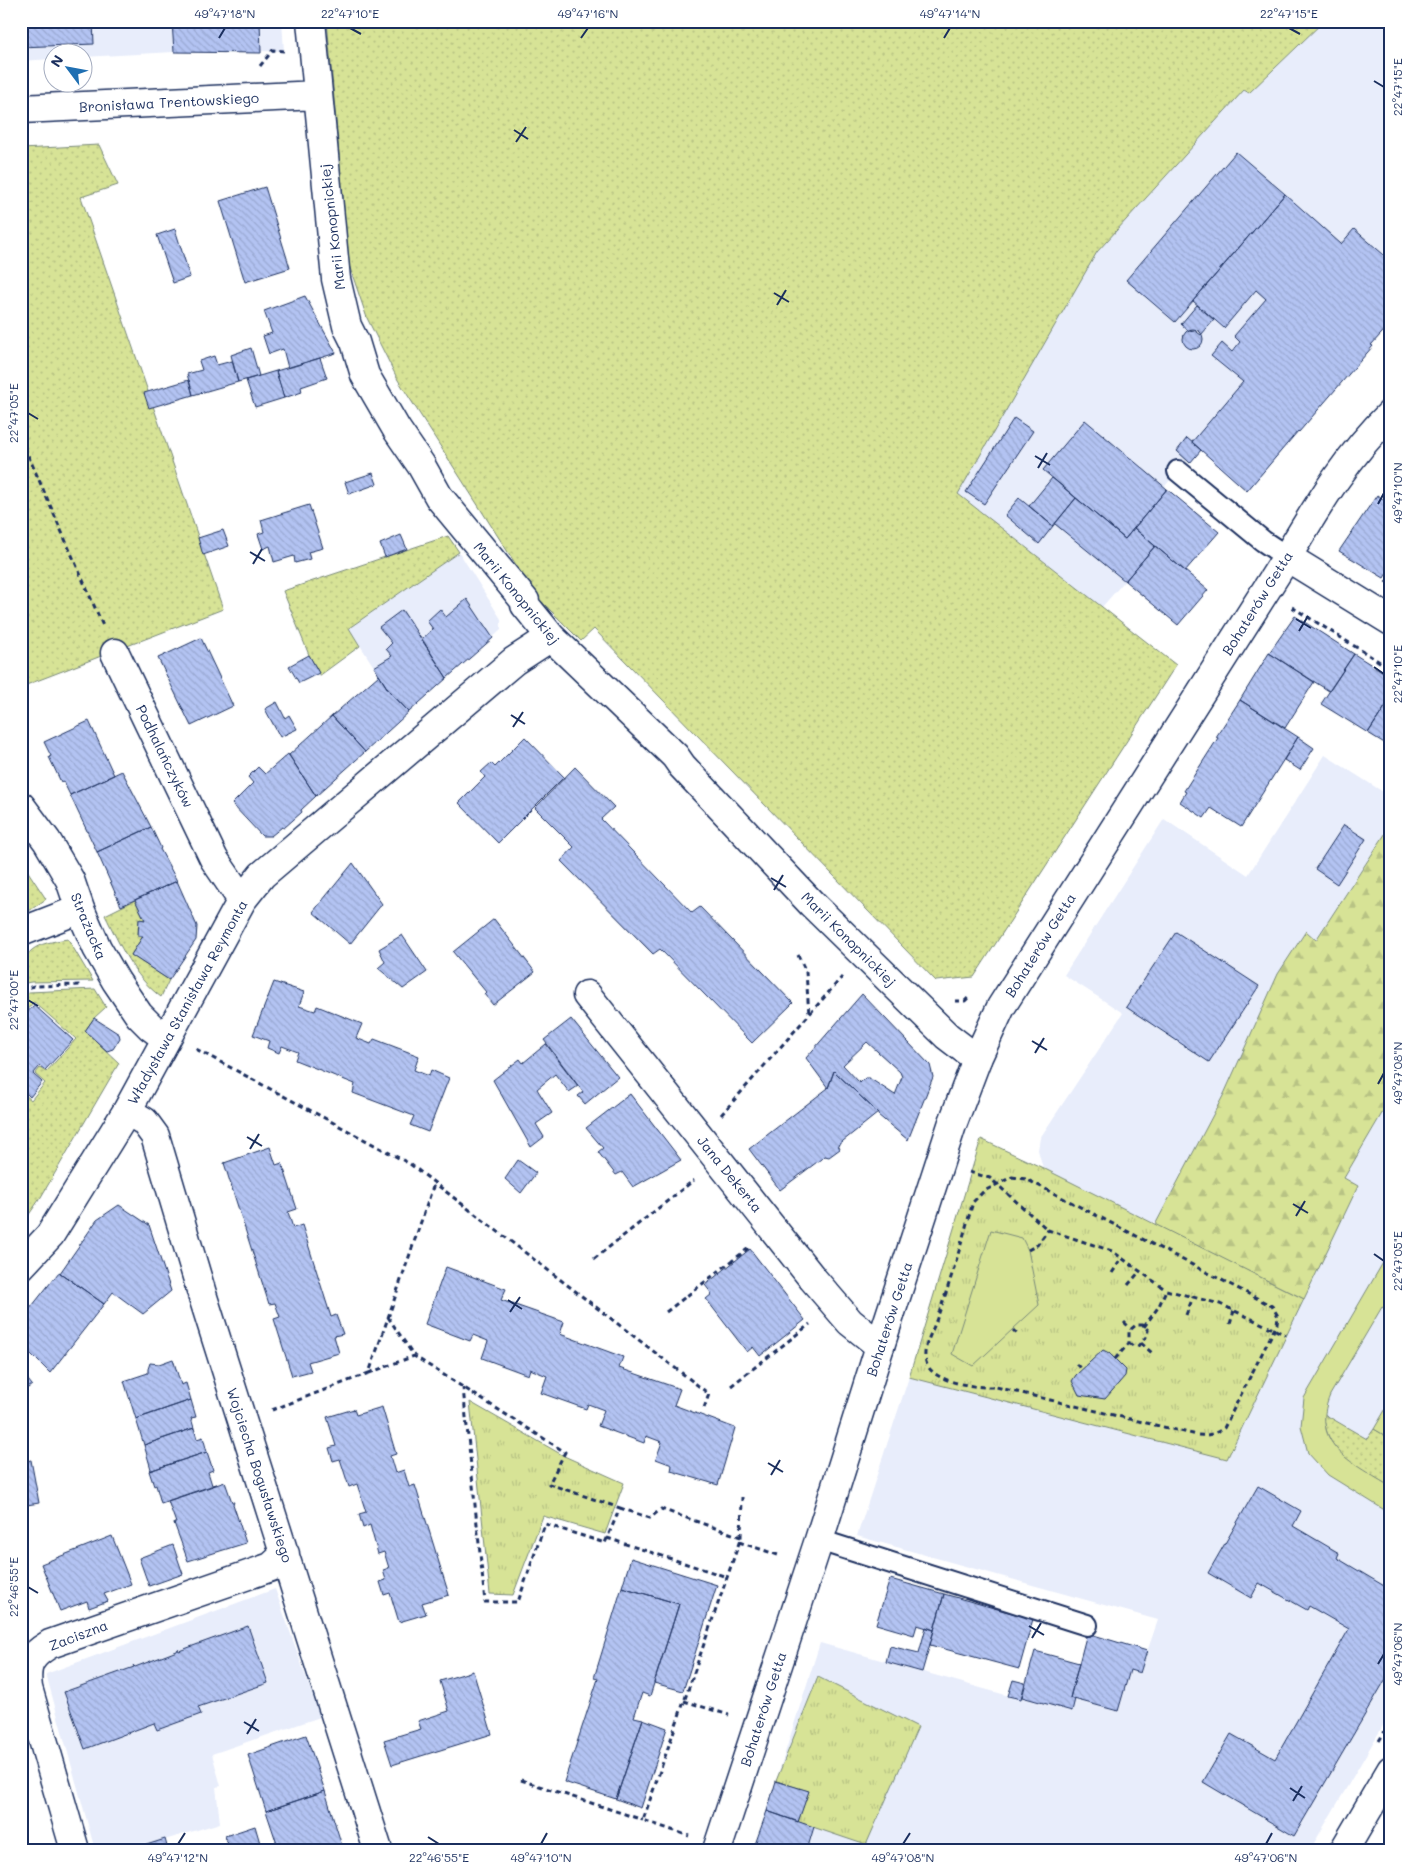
<svg xmlns="http://www.w3.org/2000/svg" width="1412" height="1871" viewBox="0 0 1412 1871" font-family="Mali,sans-serif">
	<style>
		.built { fill: #e8edfb }
		.grass { fill: url(#grass-dots); stroke: #79897a }
		.forest { fill: url(#forest-firs); stroke: #79897a }
		.park { fill: url(#park-tufts); stroke: #79897a }
		.pitch { fill: #d7e396; stroke: #79897a }
		.building { fill: url(#building-back-hatch); stroke: #1b2f5e; fill-rule: evenodd }
		.lines { fill: none; stroke-linecap: round; stroke-linejoin: round }
		.service-casing { stroke: #1b2f5e; stroke-width: 24 }
		.minor-casing { stroke: #1b2f5e; stroke-width: 31 }
		.secondary-casing { stroke: #1b2f5e; stroke-width: 31 }
		.path { stroke: #1b2f5e; stroke-width: 3; stroke-dasharray: 5 4; stroke-linecap: butt }
		.service { stroke: #fff; stroke-width: 20 }
		.minor { stroke: #fff; stroke-width: 28 }
		.secondary { stroke: #fff; stroke-width: 28 }
		.ticks { fill: none; stroke: #1b2f5e; stroke-width: 2 }
		.labels { text-anchor: middle; dominant-baseline: central; stroke-width: 4; stroke-linejoin: round; paint-order: stroke }
		.street-label { font-size: 14px; fill: #1b2f5e; stroke: #fff }
		.neatline { fill: none; stroke: #1b2f5e; stroke-width: 2 }
		.ticks-label { font-size: 12px; text-anchor: middle; fill: #1b2f5e }
	</style>
	<defs>
		<pattern id="grass-dots" width="8" height="8" patternUnits="userSpaceOnUse" patternTransform="scale(1.25)"><rect width="8" height="8" fill="#d7e396"/><path d="M2 2h.1M6 6h.1" fill="none" stroke="#b8c384" stroke-width="1.8" stroke-linecap="round"/></pattern>
		<pattern id="forest-firs" width="22" height="20" patternUnits="userSpaceOnUse" patternTransform="scale(1.25)"><rect width="22" height="20" fill="#d7e396"/><path d="M5 1l3.5 6h-7zM16 11l3.5 6h-7z" fill="#b8c384"/></pattern>
		<pattern id="park-tufts" width="24" height="20" patternUnits="userSpaceOnUse" patternTransform="scale(1.25)"><rect width="24" height="20" fill="#d7e396"/><path d="M3 7l-1-3M5 7V3M7 7l1-3M15 17l-1-3M17 17v-4M19 17l1-3" fill="none" stroke="#b8c384"/></pattern>
		<pattern id="building-back-hatch" width="6" height="6" patternUnits="userSpaceOnUse" patternTransform="scale(1.25)"><rect width="6" height="6" fill="#b3c3f2"/><path d="M-1 5l2 2M0 0l6 6M5-1l2 2" fill="none" stroke="#99a8d2"/></pattern>
	</defs>
	<rect width="100%" height="100%" fill="#fff"/>
	<filter id="ink" filterUnits="userSpaceOnUse"><feTurbulence type="fractalNoise" baseFrequency=".02" numOctaves="2"/><feDisplacementMap in="SourceGraphic" scale="10" xChannelSelector="R" yChannelSelector="G"/><feConvolveMatrix kernelMatrix="1 2 1 2 8 2 1 2 1" color-interpolation-filters="sRGB"/></filter>
	<g filter="url(#ink)">
		<path class="built" d="M21 21H282L284 51 174 52 83 57 82 52H52V59L21 61Z
			M1324 21H1391V323L1372 345 1373 346 1247 491 1201 451 1190 463 1187 460 1165 486 1167 489 1134 528 1155 546 1102 607 958 494 1097 252 1244 90 1249 92Z
			M459 552 501 619V630L409 712 374 667 349 628Z
			M1325 755 1391 797V825L1316 940 1306 932 1278 974 1224 1094 1157 1222H1151L1043 1168 1038 1150 1040 1138 1123 1013 1064 975 1164 819 1248 875Z
			M1391 1098V1712L1310 1850H754L820 1643 1020 1699 1022 1697 1072 1710 1075 1699 1118 1711 1130 1670 1140 1672 1158 1620 857 1536 909 1377 1227 1459 1358 1186 1344 1178Z
			M275 1589 320 1717 212 1754 221 1786 216 1787 220 1823 132 1850H95L46 1674Z"/>
		<path class="grass" d="M327 21H1324L1249 93 1244 90 1097 252 958 494 1176 665 974 977 936 981 594 629 581 641 536 596 398 380 367 318 349 265Z
			M99 145 118 185 81 197 223 609 21 687V149Z
			M448 536 459 552 349 628 360 646 319 676V673L309 655 283 591Z
			M21 861 46 899 29 911 21 913Z
			M135 900 145 920H139L138 935 143 936 131 955 169 980 161 997C133 976 120 945 105 915Z
			M68 939 93 981 31 982 21 984C21 948 35 944 68 939Z
			M95 989 106 1007 94 1018 85 1031 119 1063 41 1197 21 1226V1097L24 1094 31 1100 45 1083 35 1074 40 1068 46 1072 76 1039 34 1002 21 1016V998L29 992Z
			M1324 1414 1367 1439 1374 1429 1391 1439V1487C1361 1469 1324 1454 1324 1414Z"/>
		<path class="forest" d="M1391 825V1098L1344 1178 1358 1186 1304 1299 1155 1225 1224 1094 1278 974 1306 931 1316 940Z"/>
		<path class="park" d="M981 1139 1043 1168 1304 1299 1227 1459 909 1377Z
			M470 1402 564 1456 624 1483 605 1534 543 1516 513 1595 490 1594Z
			M818 1677 918 1727 866 1845 798 1822 808 1791 776 1781Z"/>
		<path class="pitch" d="M991 1230 1022 1238 1028 1250 1039 1305 973 1366 952 1354Z
			M1391 1249V1312L1382 1307 1330 1395C1309 1446 1355 1464 1391 1487V1514L1328 1475 1308 1453 1301 1426 1304 1398Z
			M1391 1400V1439L1374 1429Z"/>
		<path class="building" d="M21 21H93L94 44 21 47Z
			M172 21H260L261 53 174 52Z
			M1236 152 1285 194 1175 322 1126 280Z
			M265 187 290 268 245 282 220 201Z
			M1285 194 1341 244 1354 229 1391 261V323L1371 345 1373 346 1299 432 1298 431 1247 491 1192 442 1243 382 1211 356 1222 343 1232 352 1240 342 1234 336 1266 299 1256 290 1224 328 1193 301Z
			M175 229 190 277 173 283 157 235Z
			M305 296 336 353 288 368 283 349 269 354 263 336 272 333 264 311Z
			M1197 305 1214 320 1201 335 1194 330 1189 331 1181 324Z
			M1183 339a10 10 0 1 1 20 0a10 10 0 1 1-20 0Z
			M251 348 259 376 238 382 231 355Z
			M214 356 217 365 232 361 238 382 193 395 187 374 202 370 199 361Z
			M320 358 327 378 301 387 302 392 284 398 276 371Z
			M276 371 284 398 255 407 246 380Z
			M189 380 193 395 149 408 144 393Z
			M1014 418 1033 431 984 504 966 492Z
			M1085 420 1167 489 1125 539 1043 470Z
			M1187 438 1201 450 1190 463 1177 451Z
			M373 473 377 484 349 494 345 482Z
			M1052 478 1076 498 1053 526 1029 506Z
			M1167 489 1219 532 1185 571 1134 528Z
			M1377 495 1391 505V567L1384 578 1339 551Z
			M1019 498 1053 526 1039 544 1005 515Z
			M1076 498 1125 539 1134 528 1155 546 1125 581 1055 524Z
			M309 505 323 548 308 552 310 559 295 563 294 556 274 562 270 546 263 549 258 534 264 532 261 520Z
			M223 530 229 546 203 555 198 538Z
			M401 535 407 549 385 557 380 544Z
			M1155 546 1208 590 1178 625 1125 581Z
			M467 599 493 638 447 678 422 639 433 629 427 621 440 609 446 617Z
			M402 610 447 678 409 712 389 691 374 667 392 656 386 649 392 643 379 627Z
			M1295 616 1354 654 1329 691 1269 653Z
			M201 638 233 706 191 726 158 658Z
			M1269 653 1314 682 1285 728 1240 700Z
			M1354 654 1391 677V698L1368 733 1321 704Z
			M309 655 319 673 299 683 289 666Z
			M379 675 389 691 409 712 365 752 332 716Z
			M1391 698V747L1368 733Z
			M1240 700 1298 737 1241 827 1211 808 1204 818 1180 802 1186 792 1184 791 1218 738 1216 737Z
			M277 702 285 718 289 715 297 729 280 737 265 709Z
			M332 716 365 752 316 796 289 755Z
			M89 721 114 775 70 795 63 781 61 782 49 757 51 756 44 742Z
			M525 737 564 777 498 843 459 803 485 777 481 772 491 763 495 767Z
			M1298 737 1314 748 1300 770 1284 760Z
			M288 754 316 796 301 810 302 812 284 828 282 827 271 836H262L232 804 253 783 248 777 258 767 265 774Z
			M575 767 614 807 601 819 692 913 700 907 793 1003 752 1043 660 949 653 954 561 861 574 847 535 808Z
			M122 771 151 827 97 852 70 795Z
			M1344 825 1366 839 1337 884 1315 869Z
			M151 827 161 848 160 849 177 881 121 906 97 852Z
			M353 863 382 904 350 944 313 912Z
			M177 881 197 926 196 940 169 980 131 955 143 936H138L139 919 145 920 135 900Z
			M494 919 535 972 493 1005 484 994 486 992 453 952Z
			M1176 932 1259 986 1209 1062 1126 1007Z
			M402 935 427 972 403 989 378 968 385 962 379 949Z
			M274 982 304 992 299 1006 315 1011 317 1006 362 1024 356 1038 371 1044 374 1039 419 1056 414 1070 429 1076 431 1070 449 1078 428 1132 410 1125 414 1116 353 1093 355 1084 295 1060 298 1052 282 1046 279 1053 267 1048 269 1041 253 1035Z
			M862 994 930 1065 933 1077 908 1140 878 1115V1113L834 1071 828 1088 806 1058ZM867 1042 900 1072 902 1077 895 1095 869 1078H865L860 1083 843 1065Z
			M34 1005 73 1040 45 1070 40 1066 33 1074 42 1082 30 1097 24 1091 21 1094V1019Z
			M94 1018 119 1034 120 1038 113 1049 107 1051 85 1031Z
			M571 1019 618 1077 585 1104 578 1096 583 1092 544 1040Z
			M546 1044 578 1086 569 1092 555 1074 537 1089 552 1113 536 1124 544 1137 531 1147 493 1080 520 1059 523 1063Z
			M834 1071 878 1113 838 1145 840 1149 829 1157 825 1156 780 1190 749 1149 828 1088Z
			M630 1094 681 1160 633 1187 622 1172 616 1175 598 1152 603 1148 586 1128Z
			M270 1147 276 1165 282 1163 297 1209 288 1212 293 1228 302 1225 331 1317 336 1315 343 1334 334 1336 339 1353 308 1362 311 1371 292 1376 274 1319 280 1317 275 1303 269 1304 224 1163Z
			M518 1160 536 1173 521 1193 505 1179Z
			M119 1205 149 1225 171 1291 143 1314 113 1292 104 1304 60 1273 97 1220Z
			M750 1249 805 1320 760 1356 753 1347 747 1352 706 1299 712 1294 705 1285Z
			M446 1267 506 1289 501 1300 564 1322 560 1334 623 1357 619 1368 680 1389 674 1405 735 1428 718 1485 671 1471 672 1465 656 1459 662 1442 646 1436 644 1443 598 1426 604 1410 588 1404 586 1409 541 1393 547 1376 530 1369 528 1375 482 1358 488 1341 473 1335 470 1341 425 1324Z
			M59 1272 104 1304 50 1373 21 1344V1320Z
			M1103 1350 1109 1353 1126 1370 1125 1376 1105 1399 1079 1395 1072 1381 1076 1375Z
			M173 1359 181 1385 186 1383 191 1400 136 1419 124 1381 148 1373V1369L150 1363 159 1364Z
			M21 1371 32 1385 21 1393Z
			M191 1400 196 1417 191 1418 194 1428 144 1445 136 1419Z
			M382 1407 396 1454 390 1456 395 1473 404 1470 409 1487 415 1485 449 1595 422 1603 426 1614 399 1622 390 1593 384 1595 380 1582 386 1580 383 1570 389 1568 384 1552 378 1554 370 1525 363 1528 359 1514 366 1512 357 1484 349 1487 340 1459 333 1461 329 1448 336 1446 327 1417 354 1409 356 1415Z
			M194 1428 197 1439 203 1437 207 1452 149 1471 151 1469 144 1445Z
			M207 1452 213 1470 208 1472 212 1485 217 1484 161 1503 156 1485 154 1486 149 1471Z
			M31 1460 39 1503 21 1506V1462Z
			M225 1482 232 1502H234L233 1504 246 1543 188 1561 174 1523H176L168 1501Z
			M1258 1486 1301 1511 1293 1526 1339 1553 1337 1558 1391 1590V1670L1294 1836 1203 1782 1231 1734 1275 1759 1349 1629 1309 1606 1307 1610 1259 1583 1251 1598 1208 1573Z
			M112 1536 131 1584 104 1594 108 1601 89 1608 87 1601 60 1611 41 1564Z
			M173 1545 183 1574 149 1586 139 1558Z
			M631 1558 717 1585 683 1691 654 1683 679 1604 622 1587Z
			M890 1579 944 1594 934 1630 917 1625 914 1635 876 1624Z
			M622 1587 679 1604 650 1696 642 1693 634 1717 643 1719 616 1799 564 1782 598 1679 594 1678Z
			M944 1594 1033 1619 1019 1669 930 1645Z
			M248 1626 268 1683 198 1707 201 1714 157 1730 154 1723 85 1749 64 1692 134 1667 133 1665 135 1667 177 1651 178 1649 179 1651Z
			M926 1627 934 1630 922 1672 886 1662 890 1646 919 1653Z
			M1087 1633 1147 1651 1140 1673 1130 1670 1118 1711 1070 1698Z
			M1035 1651 1079 1663 1070 1698 1075 1699 1072 1711 1022 1697Z
			M473 1671 492 1734 392 1765 384 1740 421 1729 418 1721 449 1711 440 1681Z
			M1013 1680 1025 1683 1021 1699 1008 1696Z
			M643 1719 667 1728 641 1808 616 1799Z
			M306 1735 325 1791 266 1811 248 1755Z
			M776 1781 809 1791 798 1822 767 1811Z
			M325 1791 342 1846 333 1850H279L266 1811Z
			M767 1811 814 1827 807 1850H753Z
			M255 1826 262 1850H229L225 1836Z
			M165 1839 168 1850H131Z"/>
		<g class="lines">
			<defs>
				<path id="service" d="M1178 471 1263 541 1287 557
					M819 1540 1087 1625"/>
				<path id="minor" d="M311 21 336 279 347 326 355 342 365 375 397 430 421 465 439 497 525 601V605L551 637 675 756 682 766 812 904 947 1036 977 1059
					M21 109 318 95
					M1287 557 1391 621
					M115 653 214 859 242 900
					M21 806 47 841 70 880 80 909 97 948 116 981 139 1015 151 1027 166 1038
					M21 932 80 909
					M587 995 813 1279 850 1322 880 1346
					M127 1111 144 1121 155 1136 203 1297 378 1850
					M21 1266 50 1235 127 1111 242 900 262 875 514 661 551 637
					M75 1850 28 1688C25 1664 30 1656 50 1644L271 1567 285 1554
					M1344 1850 1391 1770"/>
				<path id="secondary" d="M717 1850 819 1540 880 1346 952 1125 977 1059 1001 1007 1287 557C1318 505 1347 456 1391 413"/>
			</defs>
			<use href="#service" class="service-casing"/>
			<use href="#minor" class="minor-casing"/>
			<use href="#secondary" class="secondary-casing"/>
			<path class="path" d="M260 66 273 50 284 51
				M21 439 103 626
				M1386 583 1391 575
				M1292 607 1391 669
				M798 955 806 972 809 1015
				M21 990 34 986 83 985
				M955 1001H965L970 996
				M196 1049 410 1164 709 1394 703 1411
				M721 1115 842 977
				M969 1172 990 1178 1048 1230 1112 1251 1166 1290 1220 1304 1286 1335
				M1012 1177 1026 1179 1272 1306 1278 1316 1277 1324 1224 1428C1215 1434 1208 1436 1197 1435L996 1387C977 1388 932 1383 926 1362 922 1350 930 1336 934 1326 950 1285 961 1244 973 1202L984 1191Z
				M1028 1250 1037 1245 1048 1230
				M594 1259 694 1180
				M1112 1273 1122 1258
				M1128 1285 1140 1271
				M666 1312 750 1247
				M1186 1315 1193 1297
				M388 1317 414 1356 565 1452 549 1484 620 1508 605 1543 545 1524 518 1602H485L463 1388
				M1124 1322 1131 1329
				M1230 1324 1234 1311
				M1144 1327 1159 1306 1166 1290
				M1013 1330 1019 1336
				M1141 1343 1152 1353
				M1115 1359 1129 1343V1331L1136 1325H1143L1148 1330 1146 1337 1138 1346H1133L1129 1343
				M1076 1364 1082 1370
				M369 1373 414 1356
				M731 1386 810 1324
				M272 1410 369 1373 434 1184
				M620 1508 650 1518 661 1509 741 1537 643 1820 689 1836
				M741 1537 742 1497
				M607 1538 727 1577
				M739 1542 781 1556
				M684 1701 729 1715
				M1379 1741 1391 1721
				M521 1780 643 1820"/>
			<use href="#service" class="service"/>
			<use href="#minor" class="minor"/>
			<use href="#secondary" class="secondary"/>
		</g>
	</g>
	<path class="ticks" d="M350 28 361 34M1289 28 1300 34M219 38 225 28M581 38 588 28M944 38 950 28M1374 81 1384 87M514 130 528 139M516 142 526 127M774 293 789 302M777 305 786 290M28 413 38 419M1035 456 1050 465M1038 468 1047 453M1378 504 1384 493M250 552 265 561M253 564 262 549M1296 619 1311 628M1299 631 1308 616M1374 667 1384 674M511 715 525 724M513 727 523 712M771 878 786 887M774 890 783 875M28 1000 38 1006M1032 1041 1047 1050M1035 1053 1044 1038M1378 1084 1384 1073M247 1137 262 1146M250 1149 259 1134M1293 1204 1308 1213M1296 1216 1305 1201M1374 1254 1384 1261M508 1300 522 1309M510 1312 520 1297M768 1463 783 1472M771 1475 780 1460M28 1587 38 1593M1029 1626 1044 1635M1032 1638 1041 1623M1378 1664 1384 1654M244 1722 259 1731M247 1734 256 1719M1290 1788 1305 1798M1293 1801 1302 1786M428 1837 439 1844M178 1844 185 1833M541 1844 547 1833M903 1844 910 1833M1266 1844 1272 1833"/>
	<g class="labels">
		<g class="street-label">
			<text transform="translate(169 102) rotate(-3)">Bronisława Trentowskiego</text>
			<text transform="translate(332 227) rotate(-97)">Marii Konopnickiej</text>
			<text transform="translate(517 593) rotate(51)">Marii Konopnickiej</text>
			<text transform="translate(1257 603) rotate(-58)">Bohaterów Getta</text>
			<text transform="translate(165 756) rotate(64)">Podhalańczyków</text>
			<text transform="translate(89 926) rotate(67)">Strażacka</text>
			<text transform="translate(849 939) rotate(45)">Marii Konopnickiej</text>
			<text transform="translate(1040 945) rotate(-58)">Bohaterów Getta</text>
			<text transform="translate(187 1002) rotate(-61)">Władysława Stanisława Reymonta</text>
			<text transform="translate(730 1174) rotate(51)">Jana Dekerta</text>
			<text transform="translate(889 1319) rotate(-72)">Bohaterów Getta</text>
			<text transform="translate(260 1475) rotate(72)">Wojciecha Bogusławskiego</text>
			<text transform="translate(78 1635) rotate(-21)">Zaciszna</text>
			<text transform="translate(763 1709) rotate(-72)">Bohaterów Getta</text>
		</g>
	</g>
	<rect width="1412" height="1871" fill="none" stroke="#fff" stroke-width="55"/>
	<g transform="translate(68 68) rotate(302)"><circle r="24" fill="#ffffff" stroke="#a4acbf"/>
	<path d="M0-4L9 19L0 12L-9 19Z" fill="#1f6fb2"/>
	<text y="-8" font-size="14" font-weight="bold" text-anchor="middle" fill="#1b2f5e">N</text>
	</g>
	<rect x="28" y="28" width="1356" height="1816" class="neatline"/>
	<g class="ticks-label">
		<text x="225" y="18">49°47'18"N</text>
		<text x="350" y="18">22°47'10"E</text>
		<text x="588" y="18">49°47'16"N</text>
		<text x="950" y="18">49°47'14"N</text>
		<text x="1289" y="18">22°47'15"E</text>
		<text transform="translate(1398 87) rotate(-90)" y="4">22°47'15"E</text>
		<text transform="translate(14 413) rotate(-90)" y="4">22°47'05"E</text>
		<text transform="translate(1398 493) rotate(-90)" y="4">49°47'10"N</text>
		<text transform="translate(1398 674) rotate(-90)" y="4">22°47'10"E</text>
		<text transform="translate(14 1000) rotate(-90)" y="4">22°47'00"E</text>
		<text transform="translate(1398 1073) rotate(-90)" y="4">49°47'08"N</text>
		<text transform="translate(1398 1261) rotate(-90)" y="4">22°47'05"E</text>
		<text transform="translate(14 1587) rotate(-90)" y="4">22°46'55"E</text>
		<text transform="translate(1398 1654) rotate(-90)" y="4">49°47'06"N</text>
		<text x="178" y="1862">49°47'12"N</text>
		<text x="439" y="1862">22°46'55"E</text>
		<text x="541" y="1862">49°47'10"N</text>
		<text x="903" y="1862">49°47'08"N</text>
		<text x="1266" y="1862">49°47'06"N</text>
	</g>
</svg>
